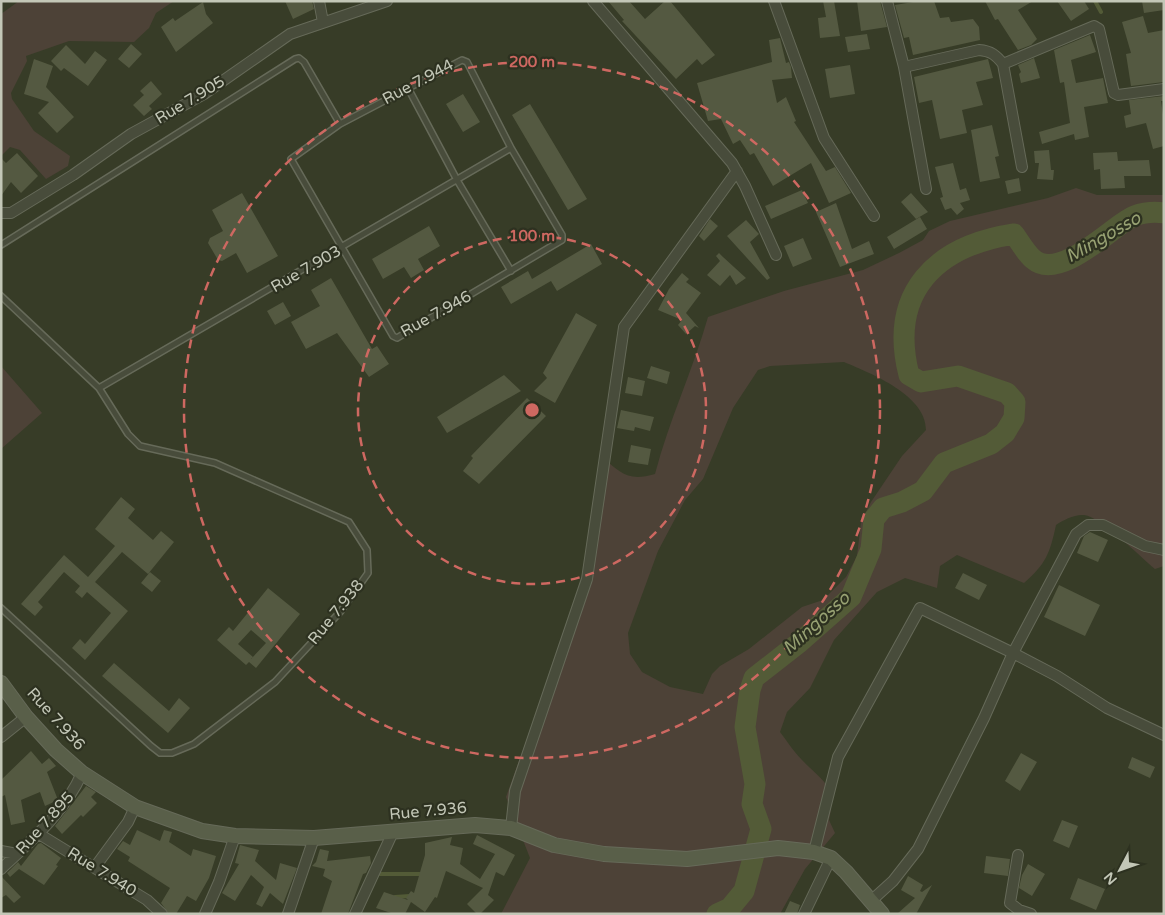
<svg xmlns="http://www.w3.org/2000/svg" width="1165" height="915" viewBox="0 0 1165 915" font-family="'Varela Round',sans-serif">
	<style>
		.green { fill: #4d4237; fill-rule: evenodd }
		.lines { fill: none; stroke-linecap: round; stroke-linejoin: round }
		.stream { stroke: #535b37; stroke-width: 4 }
		.river { stroke: #535b37; stroke-width: 21 }
		.building { fill: #545941; fill-rule: evenodd }
		.lane-casing { stroke: #666a59; stroke-width: 8 }
		.street-casing { stroke: #666a59; stroke-width: 12 }
		.secondary-casing { stroke: #666a59; stroke-width: 16 }
		.lane { stroke: #484c3b; stroke-width: 5 }
		.street { stroke: #484c3b; stroke-width: 10 }
		.secondary { stroke: #595f49; stroke-width: 14 }
		.ring { fill: none; stroke: #ce6861; stroke-width: 2.5; stroke-dasharray: 9 6 }
		.labels { text-anchor: middle; dominant-baseline: central; stroke-width: 4.5; stroke-linejoin: round; paint-order: stroke }
		.street-label { font-size: 16px; fill: #c3c7b7; stroke: #2d3120 }
		.water-label { font-size: 18px; font-style: italic; fill: #98a273; stroke: #2d3120 }
		.centre { fill: #ce6861; stroke: #2d3120; stroke-width: 2.5 }
		.ring-label { font-size: 15px; text-anchor: middle; font-weight: bold; fill: #ce6861; stroke: #2d3120; stroke-width: 4.5; stroke-linejoin: round; paint-order: stroke }
	</style>
	<rect width="100%" height="100%" fill="#373c27"/>
	<path class="green" d="M19 1H174L156 13 149 28 134 42 69 41 26 56 27 61 11 93 12 99 34 131 70 156 68 166 46 179 20 150 10 147 1 156V14Z
		M1076 188 1097 195H1164V566L1155 569C1140 557 1102 517 1084 515 1075 514 1063 520 1056 525 1050 553 1046 564 1024 583L957 555 940 566 937 588 905 578 877 592 834 640 810 688 787 712 780 732C787 741 794 752 802 760 824 783 837 785 829 820L835 833 805 869 780 914H501L530 858 506 797 581 588 601 456C621 473 628 482 655 474 669 420 693 370 708 317L784 291 863 270 899 253 923 240 929 231 950 221 1048 198ZM844 362C872 374 926 395 926 430L902 456 871 502 861 522 857 556 846 577 823 600 802 607 749 649 720 666 712 674 703 694 670 687 642 672 630 654 628 633 658 551 685 500 703 479 733 408 758 370 770 366Z
		M1 366 42 413 1 449Z"/>
	<g class="lines">
		<path class="stream" d="M1095 1 1101 12
			M380 874H421
			M395 897 410 896"/>
		<path class="river" d="M717 914 730 908 744 891 761 829 752 804 755 784 745 727 750 690 754 678 800 642 851 597 871 549 874 519 883 508 902 502 923 491 944 463 991 444 1005 433 1014 418 1015 402 1007 393 958 376 921 382 909 375C888 292 936 246 1014 234 1020 242 1025 252 1033 259 1058 281 1107 232 1127 220 1137 213 1152 211 1164 213"/>
	</g>
	<path class="building" d="M285 1H312L314 9 293 19Z
		M608 1H629L645 19 665 1H670L715 55 702 65 697 59 676 79 622 21 624 20Z
		M823 1H834L840 36 820 38 818 18 826 17Z
		M857 1H880L887 27 861 31Z
		M919 1H934L940 18 949 17 951 22 973 19 979 27 980 40 913 55 909 37 904 38 895 5Z
		M985 1H1033L1018 10 1037 39 1031 45 1018 50 998 19 995 20Z
		M1057 1H1084L1089 9 1071 21Z
		M1142 1H1164V10L1144 13Z
		M203 2 206 14 213 23 176 52 161 27 173 18 175 21Z
		M1143 16 1148 33 1164 30V82L1131 86 1126 54 1131 53 1122 22Z
		M867 34 870 49 848 52 845 37Z
		M1090 35 1096 52 1071 60 1076 83 1103 78 1108 103 1084 107 1089 137 1075 140 1074 134 1042 144 1039 132 1070 123 1064 82 1060 83 1054 50Z
		M780 38 786 63 789 62 791 67 792 78 772 80 777 103 786 97 796 121 794 122 826 171 835 167 851 193 829 203 811 163 773 186 754 153 750 155 740 140 733 144 721 119 708 121 697 83 772 62 769 40Z
		M131 44 142 54 129 68 118 59Z
		M66 45 85 64 95 51 107 60 88 86 64 68 61 71 51 61Z
		M1034 58 1040 78 1021 83 1019 74 1021 72 1018 65Z
		M34 59 53 66 46 87 74 117 57 133 38 113 49 102 24 94Z
		M988 59 993 78 976 82 983 105 962 110 967 133 940 139 932 100 919 103 914 77Z
		M850 65 855 94 830 98 825 69Z
		M151 81 162 94 149 106 152 109 144 116 133 105 144 95 140 91Z
		M463 94 480 122 463 132 446 104Z
		M1164 96V101H1161L1164 121V146L1153 149 1146 123 1126 128 1124 116 1131 114 1129 100Z
		M530 104 587 199 568 210 512 115Z
		M992 125 999 156 995 157 1000 178 980 182 971 130Z
		M1049 150 1051 170H1054L1053 180 1037 179 1039 163H1035L1034 151Z
		M1117 152 1118 161 1149 160 1151 176H1124L1125 188 1101 189 1100 169 1094 170 1093 153Z
		M17 153 38 176 21 193 11 182 1 196V158L6 163Z
		M953 163 960 190 966 188 970 200 960 203 964 209 957 215 951 208 945 210 940 198 943 197 935 167Z
		M1019 178 1021 191 1008 194 1005 181Z
		M802 190 808 203 771 219 765 206Z
		M242 193 278 256 247 273 236 253 222 261 218 260 208 243 210 238 223 231 212 210Z
		M911 193 928 212 916 219 901 202Z
		M836 203 852 249 869 241 874 254 840 267 816 212Z
		M920 217 927 229 894 249 887 237Z
		M710 219 718 226 704 241 699 236Z
		M746 220 759 234 750 242 770 278 767 280 727 236Z
		M429 226 440 246 418 259 424 270 411 278 404 267 383 279 372 259Z
		M803 238 812 259 793 267 784 246Z
		M591 244 602 264 557 291 551 281 511 304 501 287 528 271 532 279Z
		M719 253 723 257 746 278 736 285 730 275 720 286 707 275 720 261 716 256Z
		M682 273 689 279 686 282 701 293 686 313 699 328 695 326 686 334 678 325 682 320 658 310 669 289Z
		M331 278 372 349 377 346 389 364 369 377 337 333 306 349 291 322 320 306 311 290Z
		M283 302 291 316 275 325 267 311Z
		M576 313 597 325 555 403 534 391 547 378 543 373Z
		M651 366 670 372 667 384 647 378Z
		M504 375 521 391 447 433 437 417Z
		M628 377 645 381 642 396 625 393Z
		M527 398 546 416 479 484 463 471 473 458 471 456Z
		M621 410 654 417 650 431 635 427 634 431 617 428Z
		M631 445 651 449 648 465 628 462Z
		M121 497 135 509 128 518 153 540 161 531 174 542 148 574 122 552 95 582 128 611 85 660 72 648 80 639 85 644 111 613 87 592 82 598 75 592 80 586 64 572 38 602 43 607 35 616 21 604 64 555 88 577 115 546 95 529Z
		M1090 532 1108 540 1098 562 1077 553 1084 536Z
		M150 572 161 581 152 592 141 583Z
		M963 573 987 585 979 600 955 588Z
		M1059 585 1100 605 1085 636 1044 617Z
		M268 588 300 614 256 668 249 662 246 665 217 640 229 627 233 631ZM251 630 266 643 251 659 253 657 238 644Z
		M114 663 169 711 179 698 190 708 168 733 102 676Z
		M31 751 42 764 49 758 56 766 47 772 58 800 45 806 40 792 21 800 25 822 11 825 5 795 1 797V780Z
		M1021 753 1037 762 1020 791 1005 781Z
		M1132 757 1155 767 1150 778 1128 768Z
		M86 786 96 792 91 797 97 803 83 817 81 815 62 834 55 826Z
		M1062 820 1078 826 1069 848 1053 841Z
		M137 830 160 841 164 830 172 832 169 842 191 856 193 849 216 856 209 878 196 901 187 896 176 914H169L161 903 170 888 128 861 130 857 117 849 123 841 130 845Z
		M477 835 515 855 504 876 496 872 488 895 494 900 480 914H477L467 904 483 888 446 871 437 898 435 897 425 912 411 902 405 914H394L376 908 384 892 408 900 406 898 411 891 414 893 425 855V843L452 837 450 845 463 848 460 864 480 879 495 854 473 844Z
		M41 843 61 858 56 865 58 866 44 885 19 869 10 877 7 873 18 862 21 866 38 844Z
		M240 845 259 850 255 861 276 880 280 863 297 868 283 904 270 893 262 907 256 904 264 887 251 875 235 901 222 893 239 864 235 863Z
		M320 849 329 851 327 861 370 856 371 863 366 873 363 874 348 914H321L332 881 323 876 325 869 312 866 316 862Z
		M986 856 1010 859 1008 876 984 873Z
		M1028 864 1045 874 1032 896 1019 888 1022 875Z
		M1 876 21 897 14 903 6 895 1 898Z
		M908 876 923 885 920 891 922 892 932 885 916 914H897L915 898 901 890Z
		M1078 878 1105 889 1096 910 1070 899Z
		M790 901 800 905 797 914H784Z"/>
	<g class="lines">
		<defs>
			<path id="lane" d="M462 60 467 62 511 148 562 235V240L397 338 393 336 291 159 340 124Z
				M408 88 457 180 511 271
				M1 245 295 59 299 58 304 62 340 124
				M1 296 99 388 128 434 140 446 215 463 349 522 367 550 368 573 341 611 275 682 194 744 172 753H160L151 746 1 608
				M99 388 511 148"/>
			<path id="street" d="M319 1 323 22
				M593 1 732 163 745 186 776 255
				M774 1 824 138 874 216
				M887 1 904 67 926 189
				M1003 64 1094 26 1099 29 1114 93 1118 95 1164 89
				M904 67 979 50C991 51 996 55 1003 64L1022 167
				M1 213H11L73 175 131 134 204 94 290 34 387 1
				M1 737 26 717
				M511 828 515 791 587 579 624 327 737 171
				M39 834 147 900 162 914
				M1 851 17 854
				M814 852 838 757 920 608 1013 653 1076 534 1088 525H1103L1145 546 1164 550
				M1018 855 1010 903 1019 910 1031 914
				M95 867 128 822 135 807
				M1 869C32 840 65 812 82 773
				M872 900 893 881 918 849 984 718 1013 653 1057 676 1107 708 1164 735
				M205 914 219 882 235 836
				M288 914 314 838
				M355 914 393 832
				M804 914 831 858"/>
			<path id="secondary" d="M1 683 26 717 56 750 82 773 135 807 202 831 235 836 314 838 475 825 511 828 554 845 604 854 687 859 778 848 814 852 831 858 846 872 882 914"/>
		</defs>
		<use href="#lane" class="lane-casing"/>
		<use href="#street" class="street-casing"/>
		<use href="#secondary" class="secondary-casing"/>
		<use href="#lane" class="lane"/>
		<use href="#street" class="street"/>
		<use href="#secondary" class="secondary"/>
	</g>
	<g class="ring">
		<circle cx="532" cy="410" r="174"/>
		<circle cx="532" cy="410" r="348"/>
	</g>
	<g class="labels">
		<g class="street-label">
			<text transform="translate(418 82) rotate(-28)">Rue 7.944</text>
			<text transform="translate(190 100) rotate(-31)">Rue 7.905</text>
			<text transform="translate(306 269) rotate(-30)">Rue 7.903</text>
			<text transform="translate(436 314) rotate(-29)">Rue 7.946</text>
			<text transform="translate(336 612) rotate(-51)">Rue 7.938</text>
			<text transform="translate(56 719) rotate(48)">Rue 7.936</text>
			<text transform="translate(428 811) rotate(-5)">Rue 7.936</text>
			<text transform="translate(45 823) rotate(-48)">Rue 7.895</text>
			<text transform="translate(102 872) rotate(32)">Rue 7.940</text>
		</g>
		<g class="water-label">
			<text transform="translate(1103 237) rotate(-30)">Mingosso</text>
			<text transform="translate(816 623) rotate(-42)">Mingosso</text>
		</g>
	</g>
	<circle cx="532" cy="410" r="8" class="centre"/>
	<g class="ring-label">
		<text x="532" y="67">200 m</text>
		<text x="532" y="241">100 m</text>
	</g>
	<rect width="1165" height="915" fill="none" stroke="#c3c7b7" stroke-width="5"/>
	<g transform="translate(1120 870) rotate(229)" stroke="#2d3120" stroke-width="4" paint-order="stroke">
	<path d="M0-4L9 19L0 12L-9 19Z" fill="#c3c7b7"/>
	<text y="-8" font-size="14" font-weight="bold" text-anchor="middle" fill="#c3c7b7">N</text>
	</g>
</svg>
